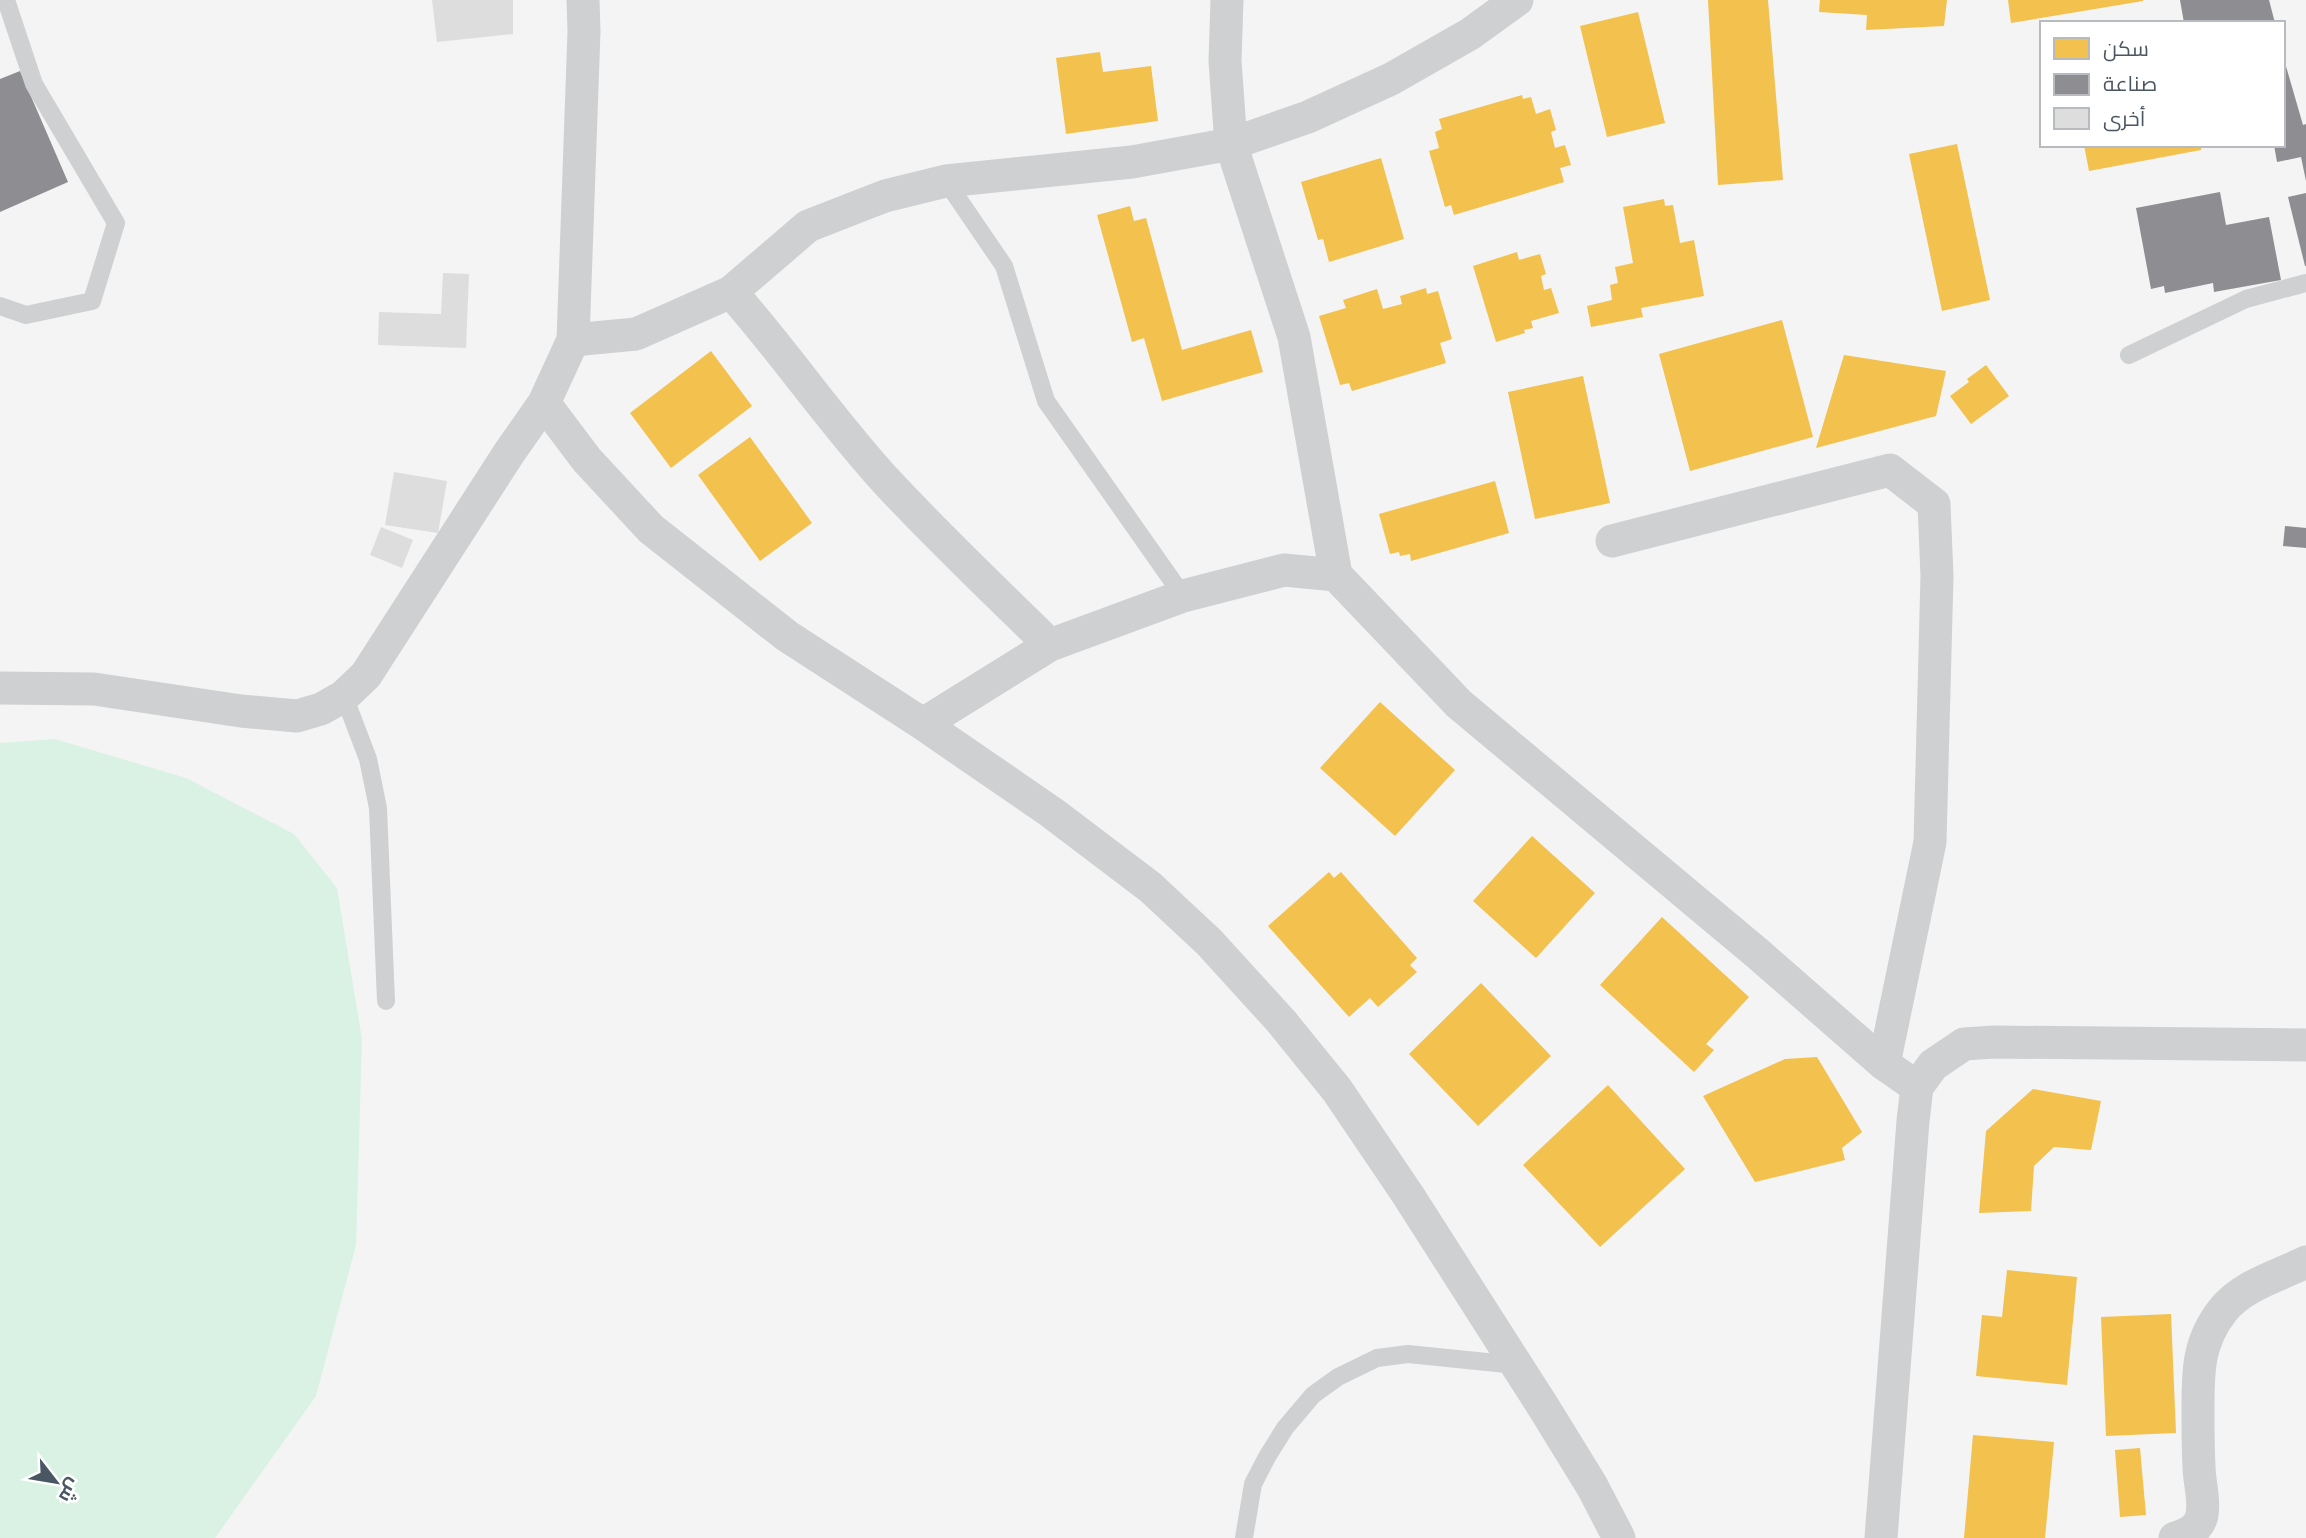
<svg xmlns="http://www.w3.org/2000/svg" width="2306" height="1538" viewBox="0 0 2306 1538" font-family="Ubuntu,Cairo,sans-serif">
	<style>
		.green { fill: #d9f2e3 }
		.homes { fill: #f2c14e }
		.industry { fill: #8d8d92 }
		.building { fill: #ddddde }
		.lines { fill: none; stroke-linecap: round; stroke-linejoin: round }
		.lane { stroke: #ced0d2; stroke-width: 18 }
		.street { stroke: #ced0d2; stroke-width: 33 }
	</style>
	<rect width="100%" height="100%" fill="#f4f4f4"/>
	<path class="green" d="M55 739 186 778 294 834 337 888 362 1039 356 1245 316 1396 215 1538H0V743Z"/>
	<path class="homes" d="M1708 0H1768L1783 180 1718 185Z
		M1820 0H1947L1944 26 1866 30 1867 15 1819 12Z
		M2008 0H2143V1L2011 23Z
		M1638 12 1665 123 1607 137 1580 26Z
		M1100 52 1103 72 1151 66 1158 121 1066 134 1056 58Z
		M1522 95 1523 99 1531 97 1536 114 1550 109 1556 130 1551 132 1555 148 1565 145 1571 165 1560 168 1564 182 1454 215 1451 205 1445 207 1429 151 1439 148 1435 132 1442 129 1439 119Z
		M1957 144 1990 300 1942 311 1909 154Z
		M2084 145H2201V150L2089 171Z
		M1381 158 1404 239 1329 262 1323 239 1318 240 1301 182Z
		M1664 199 1665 206 1673 205 1680 243 1694 240 1704 296 1641 308 1643 317 1591 327 1587 306 1612 300 1610 285 1618 283 1615 267 1633 263 1623 207Z
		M1130 206 1134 221 1146 218 1182 350 1251 330 1263 372 1162 401 1144 338 1132 342 1097 215Z
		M1517 252 1519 260 1540 254 1546 274 1541 276 1544 290 1551 288 1559 313 1531 321 1533 328 1524 330 1525 333 1496 342 1473 266Z
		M1426 288 1427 294 1438 291 1452 339 1440 343 1446 363 1352 391 1349 383 1340 385 1319 316 1346 308 1343 300 1377 289 1383 309 1402 304 1400 296Z
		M1782 320 1813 437 1690 471 1659 354Z
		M711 351 752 406 671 468 630 413Z
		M1844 355 1946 371 1936 416 1816 448Z
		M1986 365 2009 396 1971 424 1950 396 1969 382 1967 379Z
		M1583 376 1610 503 1535 519 1508 392Z
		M750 437 812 523 760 561 698 475Z
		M1495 481 1509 533 1411 561 1410 554 1400 556 1399 552 1390 554 1379 514Z
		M1380 702 1455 770 1395 836 1320 768Z
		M1532 836 1595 893 1536 958 1473 901Z
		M1329 872 1334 878 1341 872 1417 958 1410 965 1417 972 1378 1007 1370 998 1349 1017 1268 926Z
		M1662 917 1749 997 1706 1044 1714 1050 1694 1072 1600 985Z
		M1481 983 1551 1056 1478 1126 1409 1054Z
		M1817 1057 1862 1132 1842 1148 1845 1160 1755 1182 1703 1096 1785 1059Z
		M1608 1085 1685 1169 1600 1247 1523 1165Z
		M2033 1089 2101 1101 2091 1150 2054 1147 2034 1166 2031 1211 1979 1213 1986 1131Z
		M2007 1270 2077 1277 2067 1385 1976 1376 1982 1315 2002 1317Z
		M2171 1314 2176 1433 2106 1436 2101 1317Z
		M1973 1435 2054 1442 2045 1538H1964Z
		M2140 1448 2146 1515 2120 1517 2115 1450Z"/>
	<path class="industry" d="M2180 0H2269L2275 23H2184Z
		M2283 56 2303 125 2306 124V181L2301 157 2277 162 2274 145H2283Z
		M20 71 68 182 0 212V79Z
		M2220 192 2226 225 2269 217 2281 280 2214 292 2213 283 2165 293 2164 286 2151 289 2136 208Z
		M2306 193V266H2305L2288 197Z
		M2285 526 2306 528V548L2283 546Z"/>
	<path class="building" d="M432 0H513V34L437 42Z
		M443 273 469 274 466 348 378 345 379 312 441 314Z
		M394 472 447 481 438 533 385 525Z
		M381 527 413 540 402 568 370 555Z"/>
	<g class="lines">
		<path class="lane" d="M946 181 1004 266 1046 401 1183 596
			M0 306 26 315 92 301 116 223 34 84 6 0
			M2129 355 2246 299 2306 283
			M344 696 368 759 378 808 386 1001
			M1244 1538 1253 1484 1267 1457 1285 1428 1313 1395 1338 1377 1377 1358 1408 1354 1516 1365"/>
		<path class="street" d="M1227 0 1225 61 1231 144 1294 337 1336 575
			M731 292C785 353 831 421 887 482 939 538 995 591 1050 645L1183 596 1284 570 1336 575 1459 704 1757 953 1884 1064 1917 1087
			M573 340 636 334 731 292 808 226 885 196 946 181 1132 162 1231 144 1308 117 1391 79 1470 34 1517 0
			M544 403 587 460 651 529 787 636 923 724 1051 812 1150 887 1209 942 1281 1021 1337 1090 1408 1195 1544 1408 1592 1486 1619 1538
			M1612 541 1890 470 1934 504 1937 576 1930 842 1884 1064
			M0 688 94 689 241 711 297 716 321 709 344 696 366 675 509 453 544 403 573 340 584 31 583 0
			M923 724 1050 645
			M1881 1538 1913 1121 1917 1087 1933 1065 1964 1044 1994 1042 2306 1045
			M2175 1538C2188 1534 2199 1529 2202 1515 2205 1499 2199 1482 2199 1466 2198 1448 2198 1430 2198 1412 2198 1373 2197 1343 2223 1310 2243 1285 2278 1276 2306 1262"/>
	</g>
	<rect x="2040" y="21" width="245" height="126" fill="#ffffff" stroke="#b7bbc0" stroke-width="2"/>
	<rect x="2054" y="38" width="35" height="21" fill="#f2c14e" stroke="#b7bbc0" stroke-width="2"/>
	<text x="2103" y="56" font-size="21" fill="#4a5661">سكن</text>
	<rect x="2054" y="74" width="35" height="21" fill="#8d8d92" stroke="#b7bbc0" stroke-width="2"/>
	<text x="2103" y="91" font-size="21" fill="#4a5661">صناعة</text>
	<rect x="2054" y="108" width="35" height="21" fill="#ddddde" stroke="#b7bbc0" stroke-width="2"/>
	<text x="2103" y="126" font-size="21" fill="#4a5661">أخرى</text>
	<g transform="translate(56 1482) rotate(121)" stroke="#ffffff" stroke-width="5" paint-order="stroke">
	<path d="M0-5L12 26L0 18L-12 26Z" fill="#4a5661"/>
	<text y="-10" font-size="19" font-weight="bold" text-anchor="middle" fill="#4a5661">ش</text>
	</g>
</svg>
